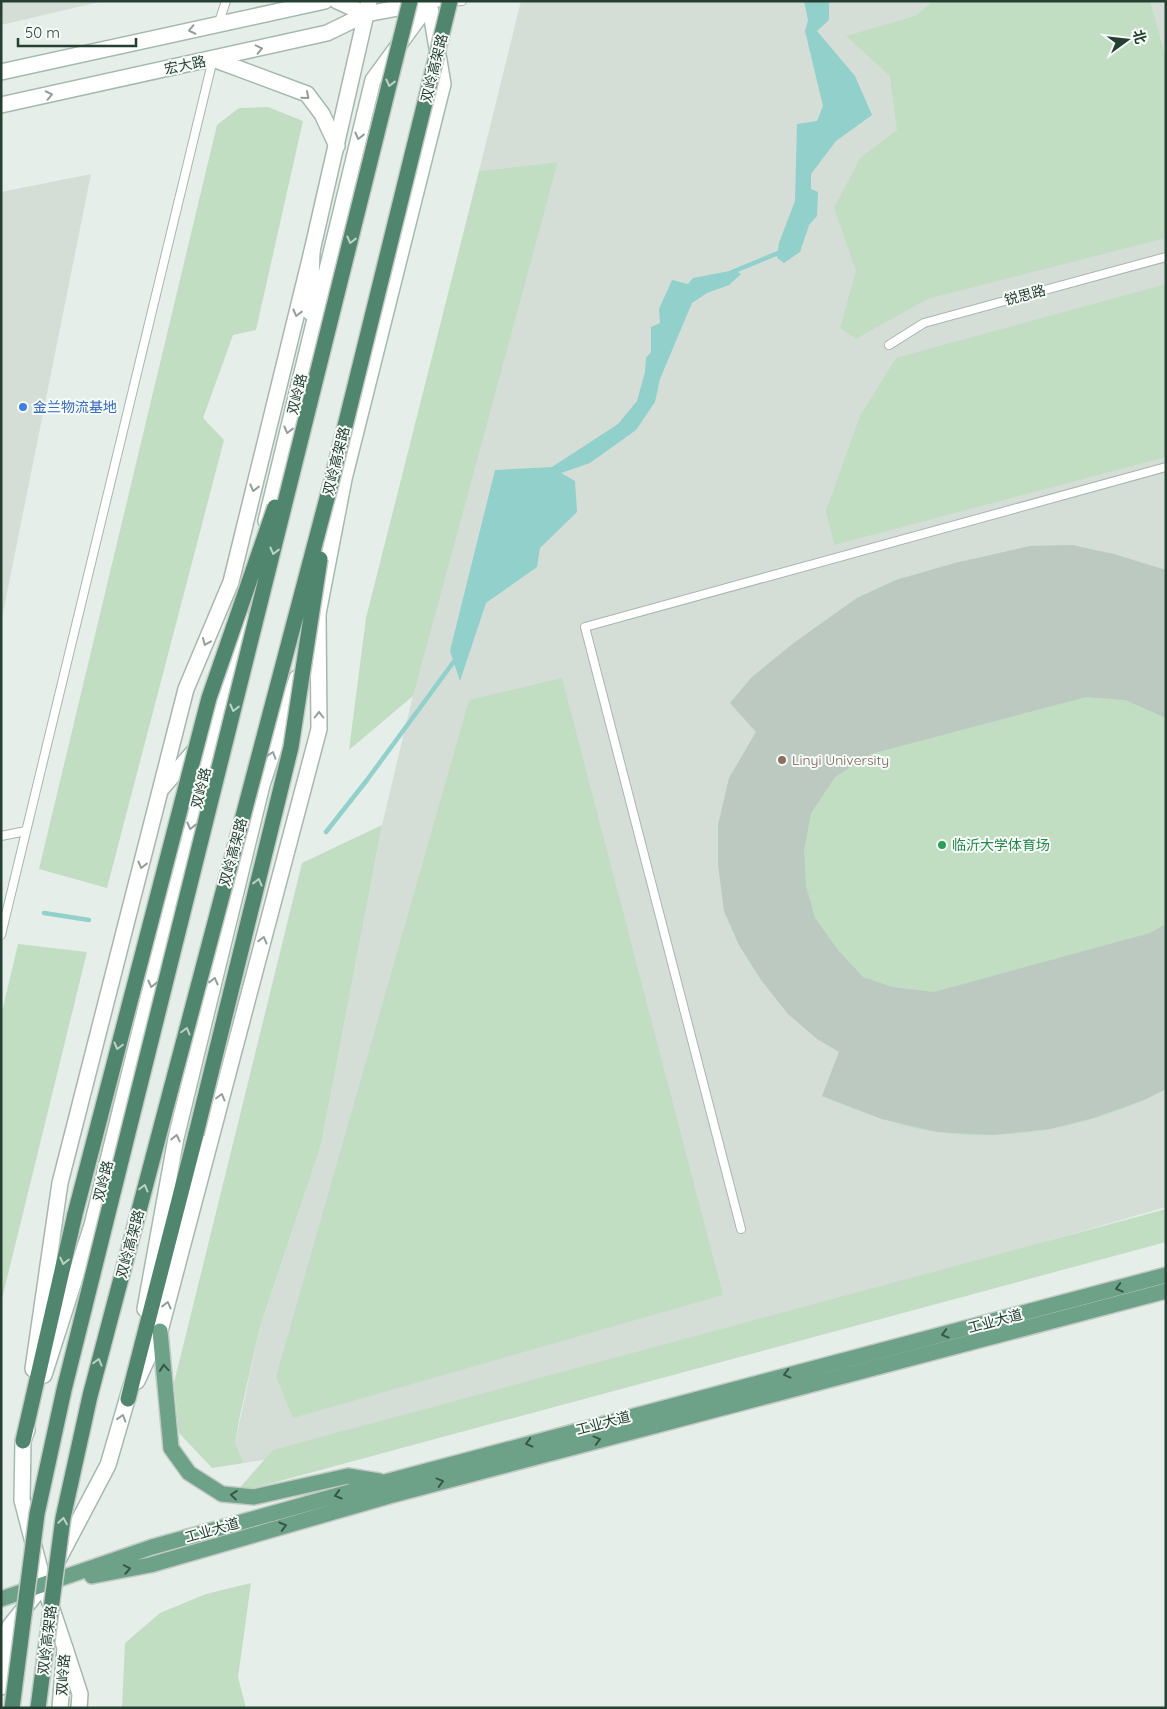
<svg xmlns="http://www.w3.org/2000/svg" width="1167" height="1709" viewBox="0 0 1167 1709" font-family="Quicksand,'Noto Sans SC',sans-serif">
	<style>
		.built { fill: #d4ded7 }
		.green { fill: #c1dec2 }
		.water { fill: #92d0cb }
		.lines { fill: none; stroke-linecap: round; stroke-linejoin: round }
		.stream { stroke: #92d0cb; stroke-width: 4.5 }
		.building { fill: #bbc9c1 }
		.service-casing { stroke: #a8b6af; stroke-width: 10 }
		.tertiary-casing { stroke: #a8b6af; stroke-width: 18 }
		.secondary-casing { stroke: #a5baae; stroke-width: 18 }
		.primary-casing { stroke: #c2cac6; stroke-width: 18 }
		.trunk-casing { stroke: #c2cac6; stroke-width: 18 }
		.service { stroke: #fff; stroke-width: 8 }
		.tertiary { stroke: #fff; stroke-width: 15 }
		.secondary { stroke: #fff; stroke-width: 15 }
		.primary { stroke: #6da188; stroke-width: 15 }
		.trunk { stroke: #50866d; stroke-width: 15 }
		.trunk-bridge-casing { stroke: #c2cac6; stroke-width: 18; stroke-linecap: butt }
		.trunk-bridge { stroke: #50866d; stroke-width: 15 }
		.oneway { stroke: #92a099 }
		.oneway2 { stroke: #bdd2c7 }
		.oneway3 { stroke: #375848 }
		.shop-dot { fill: #3f7fe0; stroke: #f7fbf8; stroke-width: 2 }
		.education-dot { fill: #8d6e63; stroke: #f7fbf8; stroke-width: 2 }
		.leisure-dot { fill: #2e9e5b; stroke: #f7fbf8; stroke-width: 2 }
		.labels { text-anchor: middle; dominant-baseline: central; stroke-width: 4; stroke-linejoin: round; paint-order: stroke }
		.street-label { font-size: 14px; fill: #254033; stroke: #f7fbf8 }
		.shop-label { font-size: 14px; fill: #366cbe; stroke: #f7fbf8; text-anchor: start }
		.education-label { font-size: 14px; fill: #785e54; stroke: #f7fbf8; text-anchor: start }
		.leisure-label { font-size: 14px; fill: #27864d; stroke: #f7fbf8; text-anchor: start }
	</style>
	<rect width="100%" height="100%" fill="#e6eee9"/>
	<path class="built" d="M1 1H104L1 25Z
		M521 1H1166V1207L590 1373 282 1457 244 1463 235 1443 260 1327 321 1145 382 825 425 645 558 162 479 171Z
		M91 174 1 623V192Z"/>
	<path class="green" d="M933 1H1150L1166 58V238L927 299 856 339 840 328 856 271 834 208 860 158 897 130 890 76 846 36 915 16Z
		M268 107 303 121 256 330 233 335 203 418 224 440 107 888 39 869 217 125 239 108Z
		M558 162 413 696 349 750 366 618 479 171Z
		M1166 284V457L834 545 826 511 860 416 896 358Z
		M1072 545 1166 570V1089C1098 1125 1014 1143 938 1132 897 1127 859 1111 822 1096L839 1052 761 980 739 945 724 911 718 825 729 778 756 732 730 703 752 677 795 642 857 598 896 580 955 563 1030 546Z
		M562 678 723 1295 293 1418 276 1377 469 700Z
		M382 825 321 1145 260 1327 240 1415 235 1443 244 1463 212 1468 179 1433 174 1383 302 863Z
		M18 944 87 952 1 1303V1016Z
		M1166 1209V1242L235 1493 273 1450Z
		M251 1583 238 1677 246 1708H122L125 1643 160 1613 206 1594Z"/>
	<path class="water" d="M804 1H829V20L817 31 855 76 872 115 836 141 811 174V189L818 192 817 216 809 225 800 252 784 263 777 258 779 243 795 201 797 124 817 121 823 106 805 31 808 20Z
		M735 270 741 274 729 285 707 293 692 303 660 379 655 402 636 430 590 463 561 473 575 481 577 512 540 548 537 567 486 603 460 681 450 651 495 470 552 467 618 424 637 401 645 372 646 358 651 352V327L660 323 659 309 672 280 688 284 693 278Z"/>
	<g class="lines">
		<path class="stream" d="M732 272 783 251
			M326 832 367 780 455 660
			M44 913 89 920"/>
	</g>
	<path class="building" d="M1072 545 1114 554 1166 570V718L1125 700 1086 697 871 754 835 777 811 813 804 850 806 886 815 918 838 950 863 977 892 987 934 992 1150 933 1166 924V1089L1144 1100 1093 1118 1050 1129 992 1135 937 1132 882 1119 822 1096 839 1052 817 1039 788 1014 761 980 739 945 724 911 718 865V825L729 778 756 732 730 703 752 677 795 642 857 598 896 580 955 563 1030 546Z"/>
	<g class="lines">
		<defs>
			<path id="service" d="M429 3 462 1
				M218 25 226 1
				M889 345 924 323 1166 257
				M1 836 26 831
				M1 935 213 59
				M741 1229 585 627 1166 467"/>
			<path id="tertiary" d="M33 1369 60 1183 186 689 231 582 312 251 369 1
				M137 1381 160 1331 319 729 318 615
				M65 1648 80 1694 79 1708"/>
			<path id="secondary" d="M337 1 366 14
				M213 59 307 94 322 114 337 146
				M1 72 325 1
				M1 105 327 33 366 14 420 4
				M310 312 312 251
				M266 521 373 80 431 1
				M317 619 344 479 443 84 429 1
				M161 789 197 748
				M145 1309 176 1138 262 785 297 678
				M44 1375 92 1225 242 618
				M27 1430 23 1441 22 1500 44 1585 65 1648 60 1708
				M58 1560 108 1465 131 1386
				M1 1687 4 1653 10 1626 47 1580"/>
			<path id="primary" d="M160 1331 171 1448 189 1473 222 1494 254 1497 348 1476 379 1481
				M92 1576 150 1565 389 1496 1166 1291
				M1 1599 152 1547 385 1482 1166 1275"/>
			<path id="trunk" d="M128 1399 196 1134
				M23 1441 75 1214"/>
		</defs>
		<use href="#service" class="service-casing"/>
		<use href="#tertiary" class="tertiary-casing"/>
		<use href="#secondary" class="secondary-casing"/>
		<use href="#primary" class="primary-casing"/>
		<use href="#trunk" class="trunk-casing"/>
		<use href="#service" class="service"/>
		<use href="#tertiary" class="tertiary"/>
		<use href="#secondary" class="secondary"/>
		<use href="#primary" class="primary"/>
		<use href="#trunk" class="trunk"/>
		<defs>
			<path id="trunk-bridge" d="M196 1134 291 747 320 559
				M75 1214 209 698 275 507
				M12 1708 37 1514 64 1390 410 1
				M38 1708 63 1518 90 1396 331 483 450 1"/>
		</defs>
		<use href="#trunk-bridge" class="trunk-bridge-casing"/>
		<use href="#trunk-bridge" class="trunk-bridge"/>
	</g>
	<defs><path id="oneway-chevron" d="M-2-3.5L2.5 0L-2 3.5" fill="none" stroke-width="1.6" stroke-linecap="round" stroke-linejoin="round" transform="scale(1.25)"/></defs>
	<g class="oneway">
		<use href="#oneway-chevron" transform="translate(192 30) rotate(168)"/>
		<use href="#oneway-chevron" transform="translate(259 49) rotate(-13)"/>
		<use href="#oneway-chevron" transform="translate(49 95) rotate(-12)"/>
		<use href="#oneway-chevron" transform="translate(306 96) rotate(41)"/>
		<use href="#oneway-chevron" transform="translate(359 136) rotate(104)"/>
		<use href="#oneway-chevron" transform="translate(297 313) rotate(104)"/>
		<use href="#oneway-chevron" transform="translate(288 430) rotate(104)"/>
		<use href="#oneway-chevron" transform="translate(254 488) rotate(104)"/>
		<use href="#oneway-chevron" transform="translate(206 642) rotate(113)"/>
		<use href="#oneway-chevron" transform="translate(319 715) rotate(-90)"/>
		<use href="#oneway-chevron" transform="translate(272 755) rotate(-72)"/>
		<use href="#oneway-chevron" transform="translate(191 826) rotate(104)"/>
		<use href="#oneway-chevron" transform="translate(142 865) rotate(104)"/>
		<use href="#oneway-chevron" transform="translate(263 940) rotate(-75)"/>
		<use href="#oneway-chevron" transform="translate(214 981) rotate(-76)"/>
		<use href="#oneway-chevron" transform="translate(152 984) rotate(104)"/>
		<use href="#oneway-chevron" transform="translate(221 1097) rotate(-75)"/>
		<use href="#oneway-chevron" transform="translate(176 1138) rotate(-78)"/>
		<use href="#oneway-chevron" transform="translate(167 1305) rotate(-76)"/>
		<use href="#oneway-chevron" transform="translate(122 1418) rotate(-73)"/>
	</g>
	<g class="oneway2">
		<use href="#oneway-chevron" transform="translate(390 83) rotate(104)"/>
		<use href="#oneway-chevron" transform="translate(351 240) rotate(104)"/>
		<use href="#oneway-chevron" transform="translate(274 551) rotate(104)"/>
		<use href="#oneway-chevron" transform="translate(234 708) rotate(104)"/>
		<use href="#oneway-chevron" transform="translate(258 882) rotate(-76)"/>
		<use href="#oneway-chevron" transform="translate(186 1031) rotate(-75)"/>
		<use href="#oneway-chevron" transform="translate(118 1046) rotate(105)"/>
		<use href="#oneway-chevron" transform="translate(144 1188) rotate(-75)"/>
		<use href="#oneway-chevron" transform="translate(64 1261) rotate(103)"/>
		<use href="#oneway-chevron" transform="translate(98 1362) rotate(-75)"/>
		<use href="#oneway-chevron" transform="translate(63 1521) rotate(-81)"/>
	</g>
	<g class="oneway3">
		<use href="#oneway-chevron" transform="translate(1119 1288) rotate(164)"/>
		<use href="#oneway-chevron" transform="translate(945 1334) rotate(165)"/>
		<use href="#oneway-chevron" transform="translate(164 1368) rotate(-95)"/>
		<use href="#oneway-chevron" transform="translate(787 1374) rotate(165)"/>
		<use href="#oneway-chevron" transform="translate(597 1440) rotate(-15)"/>
		<use href="#oneway-chevron" transform="translate(529 1443) rotate(165)"/>
		<use href="#oneway-chevron" transform="translate(440 1482) rotate(-15)"/>
		<use href="#oneway-chevron" transform="translate(234 1495) rotate(-174)"/>
		<use href="#oneway-chevron" transform="translate(338 1495) rotate(164)"/>
		<use href="#oneway-chevron" transform="translate(283 1526) rotate(-16)"/>
		<use href="#oneway-chevron" transform="translate(127 1569) rotate(-11)"/>
	</g>
	<circle class="shop-dot" cx="23" cy="407" r="5"/>
	<circle class="education-dot" cx="782" cy="760" r="5"/>
	<circle class="leisure-dot" cx="942" cy="845" r="5"/>
	<g class="labels">
		<g class="street-label">
			<text transform="translate(185 65) rotate(-12)">宏大路</text>
			<text transform="translate(434 68) rotate(-76)">双岭高架路</text>
			<text transform="translate(1025 295) rotate(-15)">锐思路</text>
			<text transform="translate(297 394) rotate(-76)">双岭路</text>
			<text transform="translate(336 461) rotate(-76)">双岭高架路</text>
			<text transform="translate(201 788) rotate(-76)">双岭路</text>
			<text transform="translate(233 852) rotate(-75)">双岭高架路</text>
			<text transform="translate(103 1181) rotate(-76)">双岭路</text>
			<text transform="translate(130 1244) rotate(-75)">双岭高架路</text>
			<text transform="translate(995 1321) rotate(-15)">工业大道</text>
			<text transform="translate(603 1423) rotate(-15)">工业大道</text>
			<text transform="translate(212 1530) rotate(-16)">工业大道</text>
			<text transform="translate(47 1640) rotate(-83)">双岭高架路</text>
			<text transform="translate(63 1675) rotate(-86)">双岭路</text>
		</g>
		<g class="shop-label">
			<text x="33" y="407">金兰物流基地</text>
		</g>
		<g class="education-label">
			<text x="792" y="760">Linyi University</text>
		</g>
		<g class="leisure-label">
			<text x="952" y="845">临沂大学体育场</text>
		</g>
	</g>
	<rect width="1167" height="1709" fill="none" stroke="#254033" stroke-width="5"/>
	<g transform="translate(1127 40) rotate(75)" stroke="#f7fbf8" stroke-width="4" paint-order="stroke">
	<path d="M0-4L9 19L0 12L-9 19Z" fill="#254033"/>
	<text y="-8" font-size="14" font-weight="bold" text-anchor="middle" fill="#254033">北</text>
	</g>
	<path d="M18 38v8h118v-8" fill="none" stroke="#254033" stroke-width="2.5"/>
	<text x="25" y="38" font-size="15" fill="#254033" stroke="#f7fbf8" stroke-width="4" paint-order="stroke">50 m</text>
</svg>
